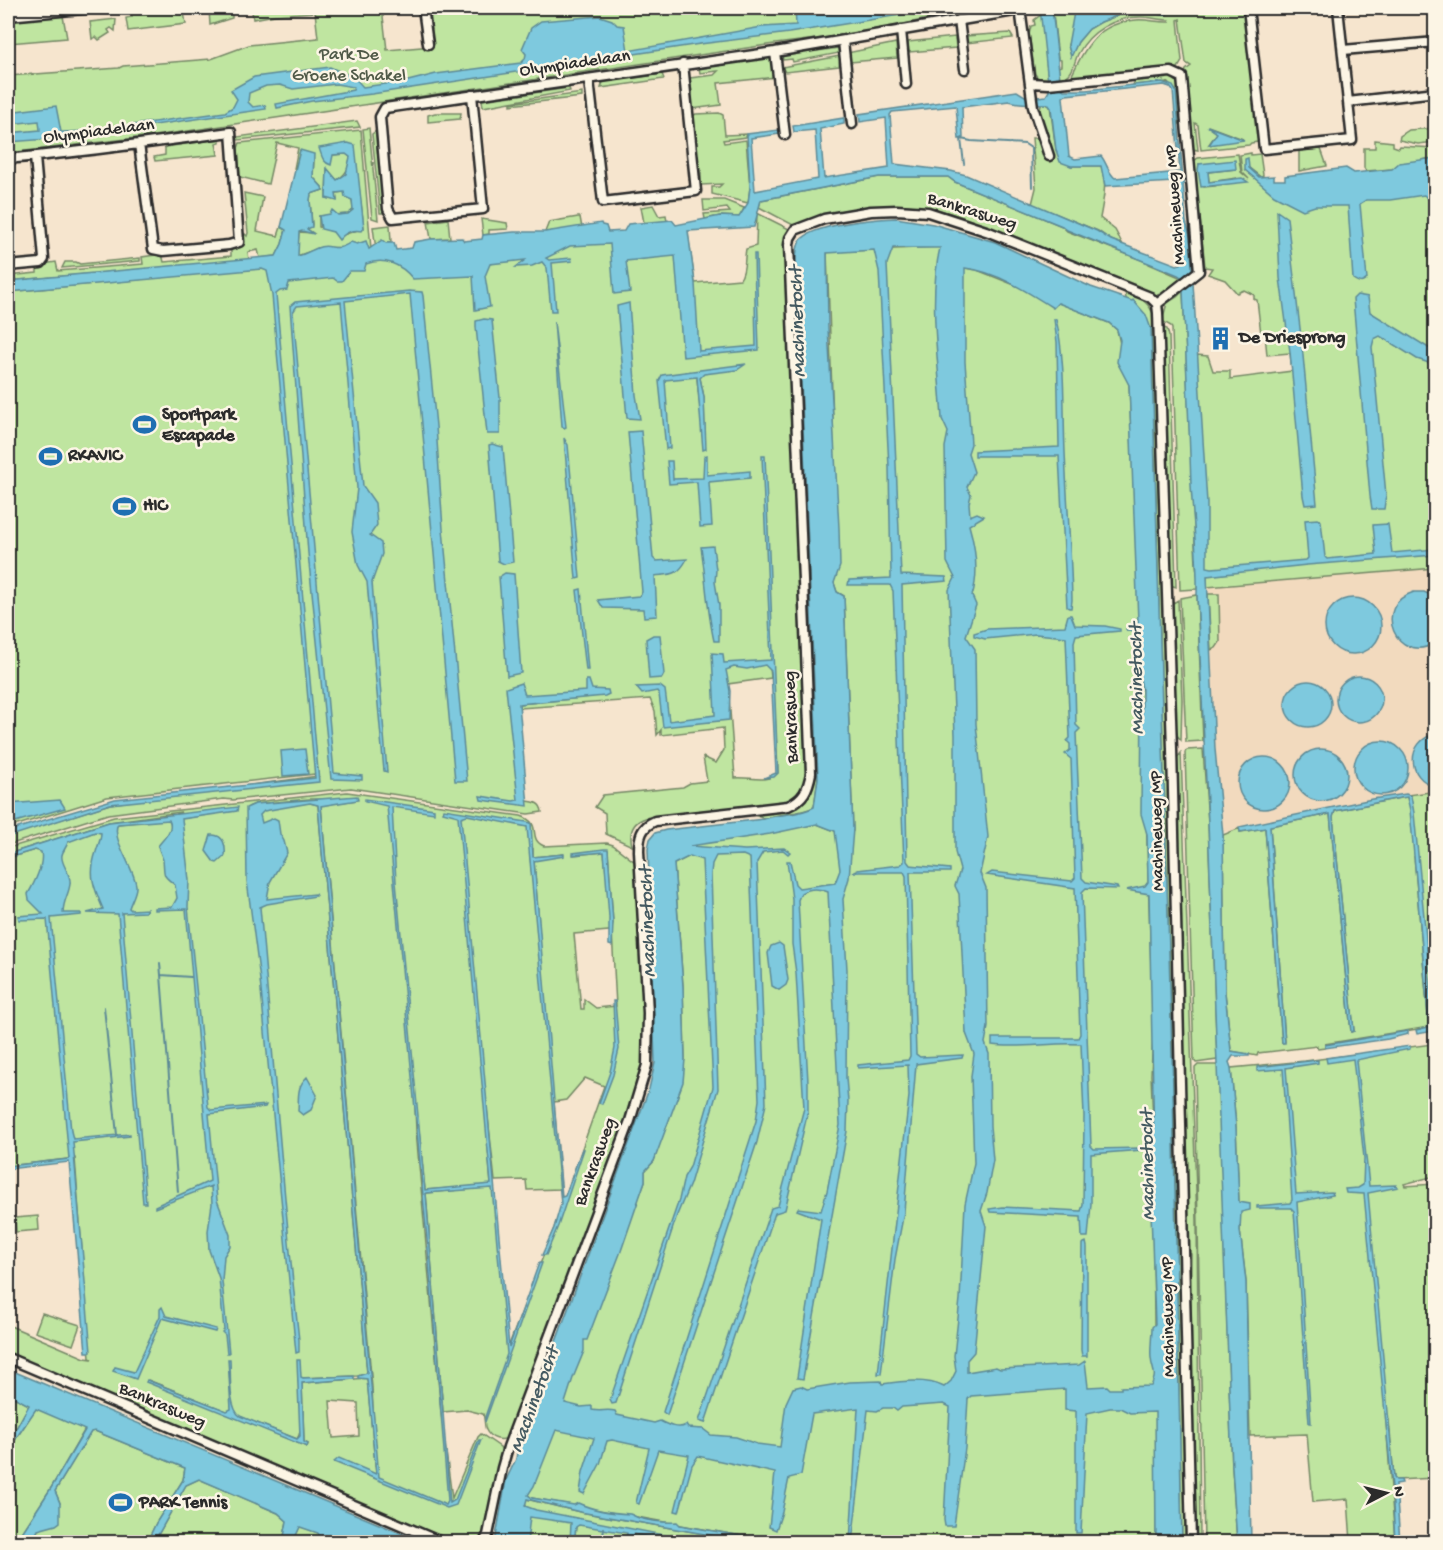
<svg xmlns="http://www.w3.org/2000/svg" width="1443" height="1550" viewBox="0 0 1443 1550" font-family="'Gochi Hand',sans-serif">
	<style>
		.built { fill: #f2dabe }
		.green { fill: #bfe5a0; stroke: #758866; stroke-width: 1.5; fill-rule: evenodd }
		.water { fill: #7ec9de; stroke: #5d8a96; stroke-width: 1.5; fill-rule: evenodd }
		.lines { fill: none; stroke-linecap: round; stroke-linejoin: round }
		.stream { stroke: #5d8a96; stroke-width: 2 }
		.minor-casing { stroke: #2b2b2b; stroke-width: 13 }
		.minor { stroke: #fcf5e5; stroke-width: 8 }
		.labels { text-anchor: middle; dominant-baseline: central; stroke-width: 5; stroke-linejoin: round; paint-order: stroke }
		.park-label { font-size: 18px; fill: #505a48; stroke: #fcf5e5 }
		.street-label { font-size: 18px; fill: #2b2b2b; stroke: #fcf5e5 }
		.poi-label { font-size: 18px; font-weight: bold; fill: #2b2b2b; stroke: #fcf5e5; text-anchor: start }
		.water-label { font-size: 20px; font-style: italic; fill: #445a61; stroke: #fcf5e5 }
	</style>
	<rect width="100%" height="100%" fill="#f6e5ce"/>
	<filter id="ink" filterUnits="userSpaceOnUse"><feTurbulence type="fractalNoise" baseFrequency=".0167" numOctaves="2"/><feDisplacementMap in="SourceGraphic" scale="12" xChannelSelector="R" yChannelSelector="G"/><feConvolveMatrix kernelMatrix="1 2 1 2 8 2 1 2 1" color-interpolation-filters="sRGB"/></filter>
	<g filter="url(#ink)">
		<path class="built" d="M1435 555V1029L1412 815 1264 825 1214 834 1206 573Z"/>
		<path class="green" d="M149 8H172L173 13 184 12 186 24 128 31 126 18 132 17 131 9Z
			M232 8V18L210 25 209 9Z
			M247 8H382L387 50 433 46 430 8H977L949 12 927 19 857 34 767 45 161 135 8 153V76L119 68 123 66 211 59 249 45 318 38 315 12 275 15 253 19 252 11H247Z
			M1085 8H1111L1079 13 1068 45 1071 56 1078 42 1089 29 1101 22 1129 11 1164 15 1169 13V8H1245L1258 142 1251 143 1249 145 1201 150 1198 125 1195 123 1198 150 1192 149 1185 74 1186 70 1191 66 1186 63 1180 19 1178 20 1182 61 1178 68 1070 79C1085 48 1096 23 1136 20 1148 19 1159 23 1170 22L1169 20C1160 20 1150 17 1141 17 1114 17 1090 31 1078 54 1072 67 1075 73 1060 80L1058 67 1061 66V60L1057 59 1058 58 1053 13ZM1208 126 1243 139 1209 144 1217 133Z
			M1042 14 1048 81 1038 78 1035 74 1029 34 1031 26 1035 25 1034 20Z
			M63 16 67 38 9 43 8 29 13 28 11 21Z
			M116 19 115 31 111 28 108 30 110 33 99 40 96 37 92 39 90 22Z
			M1010 33 1013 38 966 43 965 36Z
			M955 37 956 48 909 52 908 42Z
			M896 43 897 58 850 62 847 53Z
			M838 48 839 53 793 62 792 59 783 60 782 56Z
			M840 56 839 66 785 72 782 67Z
			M773 57 776 77 718 83 721 105 692 109 689 92 692 93 690 78 714 75 718 71 700 73 699 68Z
			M662 74 664 79 601 88 603 82Z
			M1170 76C1185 85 1182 106 1183 122L1179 124 1176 92 1167 82 1133 85 1136 79Z
			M569 88 570 91 483 107 482 100Z
			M582 93V97L511 105V103Z
			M1041 104H1046L1050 106 1056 150 1071 166H1101C1108 182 1103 201 1100 218L1115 230 1123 245 1111 240 1098 231 1032 204 1036 188 1032 138H1040L1045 141 1040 110Z
			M435 113H461L460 119 428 122V115Z
			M719 113 723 115 725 135 747 134 746 137 723 140 724 143 746 140 750 187 748 203 712 194V187H719L722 184 701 185V168L697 167 692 116 696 114Z
			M357 121 360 127 238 140 237 137Z
			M369 128 378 220 372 218 363 129Z
			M1435 128V142L1418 144 1399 140 1400 136 1409 130Z
			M361 130 371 249 322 247 297 256 299 232 313 233 307 229 312 225 310 200 311 194 323 190 322 187 313 177 314 160 300 151 297 164 294 169 298 148 277 143 268 184 240 177 238 148 240 143ZM354 145 364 228 343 235 319 227V216L348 214 353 210 352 200 344 192 336 193 337 200 326 198 327 169 337 180C346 174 349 169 350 157L346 154 333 155Z
			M377 130 386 213H380L372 134Z
			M220 139V142L216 143 218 155 155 161 154 157 165 155V147Z
			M1375 140 1393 142V146L1399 148 1400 146 1435 148V158L1426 159 1392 169 1366 171 1364 168V148H1375Z
			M1321 149 1327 166 1299 171V151Z
			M1251 153V155L1260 154 1263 175 1262 178 1249 168 1245 170 1265 186 1435 169V568L1207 587V575L1301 565 1206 573 1197 355 1208 356 1213 371H1230V379L1292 371 1290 353 1267 355 1265 334H1261L1257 300 1254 299V295L1244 290 1237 293 1225 280 1208 274 1212 268 1205 267 1194 161 1198 158 1238 154 1241 172 1249 179 1242 172 1240 155ZM1199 164 1236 169 1208 172 1209 182 1237 178 1215 186 1204 187Z
			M879 177H948L955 182 1062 226 1067 231 1149 263V264L1184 279 1166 294 1152 295C1108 277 1064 259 1020 241 989 228 951 209 916 206 876 202 833 212 795 226L759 207 761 200Z
			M244 193 263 197 257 231 278 236 281 227 286 229 282 244 276 256 260 258 258 250 248 252 249 260 8 281V276L37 273V265L56 262 58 271 143 264 142 257 162 254 164 262 231 256V247H241L244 243V236L245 234 247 236 248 233Z
			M703 200H724L744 208 740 217 720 216 705 219 704 214 730 212 727 208 704 211Z
			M653 205 659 216 666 215 667 221 644 223 641 207Z
			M757 213 791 230 809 762C807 784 804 795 783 804 752 808 721 812 690 815 674 817 653 812 639 821 630 827 630 836 632 846L606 834 605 813 595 807 603 795 683 787 690 783 707 781 703 757 716 763 724 750 723 728 661 735V730L657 735 655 711 650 699 520 708 519 704 591 697 518 704 527 801C535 802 541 803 542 812L528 814 351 788 233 800 224 799 108 814 8 845V836L110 804 318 776 315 774 107 797 8 828V292L261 268 688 234 695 283 740 279C746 271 744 259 746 249L756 246ZM700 378 704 397 705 441 704 447 697 379ZM772 653 778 773C767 784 748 776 735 778L728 684 771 678 770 668Z
			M578 217H580L582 228 545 232 549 222Z
			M448 219 450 238 431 239 428 222Z
			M481 219 507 223 508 229 489 230V234L483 235Z
			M390 225 391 242 386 243 376 250 373 227Z
			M940 247 965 268 977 270 1109 323 1117 330 1129 385 1140 623 1153 1031 1151 1075 1154 1145 1151 1150 1153 1153C1151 1226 1155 1298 1154 1371L1156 1373V1542H952L943 1537V1542H773V1540H764L532 1498 528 1495 555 1430 583 1342 645 1181V1171L654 1161 685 1059 683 986 674 864 690 856V845L817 824 835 831H853L844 596 837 592 834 583V449L827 252Z
			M140 258V261L62 268 65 262H76L80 264Z
			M1125 290C1138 297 1149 301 1154 316L1171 824 1187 1542H1182L1173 1090 1151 329 1135 303 1126 299Z
			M1183 291 1196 565 1198 581 1197 589 1180 590 1172 329 1171 326 1162 321 1167 303 1177 297Z
			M1161 327 1167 329 1169 336 1176 587 1170 585Z
			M1208 594H1219L1220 642 1216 648 1211 650Z
			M1197 595 1203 741 1186 742 1180 598Z
			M1178 600 1182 700 1181 740 1175 733 1171 633 1173 603Z
			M816 730 818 778 814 807C798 815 781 812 764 819L752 814C765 812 782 812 794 807 820 796 813 754 816 730Z
			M1203 749 1208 823 1217 1060 1196 1063 1194 1060 1185 752 1187 750Z
			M1181 753 1197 1220 1200 1542H1194L1190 1342 1191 1254 1188 1253 1176 760Z
			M347 792 521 816C544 824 526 838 544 846L607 843 613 845 636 863 644 1002 645 1053 637 1087 583 1241 509 1437C502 1442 490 1439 486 1430 484 1426 485 1419 483 1414L467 1410 443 1412 426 1193 494 1187 507 1350 554 1228 604 1086 585 1078 566 1100 554 1102 561 1189 527 1190 526 1180 495 1181 481 1054 491 1185 425 1190 414 1084 416 1131 441 1413 452 1498 478 1437 481 1434 500 1447 503 1453 486 1530 480 1542H450L8 1354V1325L85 1358 92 1359 90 1358 75 1158 8 1166V858L95 832 115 830 117 824 169 819 181 812 109 822 8 854V848L114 817ZM310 799 357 800 321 805 372 1387 376 1474 367 1378 302 1383 304 1442 308 1444 307 1447 148 1380 297 1439C305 1428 299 1393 298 1378L358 1376 367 1373 318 805 310 803 248 807 255 804ZM533 848V857L564 854 534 860 545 1008 530 856ZM608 850 613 923 612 927 604 852 573 855ZM609 931H612L616 1006 596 1008 584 999V1009H581L574 934ZM330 1401 358 1403 359 1436 333 1438Z
			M1430 792 1436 832 1435 1026 1434 1027 1414 856 1429 1027 1325 1044V1048L1318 1049 1317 1046 1258 1053 1257 1056 1231 1051 1225 992 1223 835 1240 828V832L1265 828 1282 1043 1285 1042 1270 826 1330 814 1351 1032 1354 1031 1333 817 1335 811 1400 798 1407 797 1408 803V795Z
			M1432 1044 1436 1081 1435 1176 1404 1184 1405 1186 1435 1184V1478L1396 1480 1394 1478 1389 1420 1386 1421 1395 1542H1351L1348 1499 1313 1502 1307 1434 1250 1436 1246 1282 1240 1230 1236 1127 1231 1068 1305 1061Z
			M1198 1065H1218L1232 1468 1237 1542H1204L1195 1068Z
			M38 1216 39 1230 16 1232 15 1218Z
			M42 1313 80 1325 73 1345 35 1332Z
			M8 1394 29 1405 8 1443Z
			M36 1408 85 1429 51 1488 16 1542H8V1451Z
			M91 1431H95L185 1468 183 1480 156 1523 147 1542H32L38 1530 60 1503 55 1491Z
			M199 1479 278 1513 287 1521 283 1542H154L186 1485Z
			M526 1499 580 1512 750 1542H673L668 1541V1542H630L631 1537 627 1534 626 1542H574L576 1527 572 1524 570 1542H527L529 1517 525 1502Z
			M300 1526 341 1542H293Z"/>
		<path class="water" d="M795 8H943L789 33 700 44 372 94 312 101 277 108 276 104 353 90 354 87 336 84 293 89 280 85 266 86 249 93 248 102 253 107 265 105 266 109 63 138 8 142V133L40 130 39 121 8 124V112L56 106 61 132 90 131 225 112 233 107 237 99 231 90 254 77 330 67 355 78 363 87 408 81 436 74 521 63 525 59 526 54 522 49 531 28 541 21 600 16 612 20 617 25 624 26 628 51 762 27 796 25Z
			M1040 8H1052L1061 88 1064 90H1086L1162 82 1173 86 1176 91 1186 222 1190 236 1207 503V567L1212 568 1306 560 1308 558 1305 520 1318 519 1321 521 1325 557 1327 559 1376 554 1373 525 1388 524 1392 553 1435 549V555L1307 565 1207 576 1215 749 1223 835 1225 992 1231 1051 1249 1054V1056H1233L1229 1062 1231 1068 1236 1127 1239 1202 1250 1204V1210L1241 1212 1240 1230 1246 1282 1251 1542H1237L1232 1468 1208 823 1197 595C1198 559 1193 522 1191 485 1189 420 1186 356 1183 291L1184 279 1178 275 1067 230 1062 226 955 182 948 177H879L761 200 754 227 688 231 695 283 699 351 756 346 754 254H756L759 350 683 357 675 256 626 261 630 292 614 294 610 244 570 246 546 258 549 260 571 258 572 261 552 263 556 311H551L547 268 542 262 532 266 516 267 525 260 490 264 485 276 490 307 475 310 473 276 413 279C401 264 384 257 366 264L364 271H350L342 281H337L333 278 289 283 287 290 280 291 276 294 319 782 110 804 8 837V831L115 799 315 778 272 295 267 271 262 269 8 292V281L276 256 282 244 286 230 281 227 300 150 314 154 313 177 322 187 323 190 311 194 310 200 312 227 307 229 314 234 302 231 299 232 298 256C305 254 310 251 317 248 331 242 334 254 351 242L357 244 366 241 369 249 382 240 386 243H394L396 250 412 248 414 242 431 239 462 238 464 241 482 239 483 235 514 232H545L601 223 602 225 606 226 608 232 624 231 628 224 672 220 676 225 720 216 739 217 748 203 750 187 747 134 779 130V134L751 138 755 191 818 179 815 130 794 132 793 126 844 118V124L820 129 824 178 889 168 886 118 860 122 859 114 1017 91 1028 98 1046 96 1049 91ZM1164 85 1170 87 1173 91 1180 172 1115 178C1108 173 1107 163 1101 156L1075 159 1069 156 1063 97 1066 95ZM1009 101C1022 105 1035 103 1048 104L1051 108 1056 150 1060 162 1071 166H1101L1105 186 1174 182 1180 223 1181 264 1177 265 1111 240 1097 231 966 175 951 171 894 164 890 115 892 112 956 106 959 139 963 138 962 107Z
			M1111 8H1169V13L1164 15 1129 11 1101 22 1089 29 1078 42 1071 57 1068 45 1074 12Z
			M1207 126 1244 140 1209 145 1217 133Z
			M348 143 355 145 364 228 362 231C352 229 345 232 339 240L333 232 321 229 319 216 330 214 332 210 338 215 348 214 353 210 352 200 345 197 344 192 336 193 337 201 326 198 327 168 337 180 346 174 350 157 346 154 333 155 331 165C322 162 322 156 319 148Z
			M1248 158 1249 168 1259 177 1274 176V180H1285V176L1346 168 1354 173 1392 169 1399 163 1435 158V192L1431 199H1428L1424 195 1390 200H1366L1360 204 1367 279C1362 284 1359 283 1353 279L1348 206H1315L1303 210 1274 195 1245 170V159Z
			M1235 160 1236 169 1208 172 1209 182 1242 178 1248 182 1201 187 1198 170 1199 164Z
			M1277 211 1287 218 1302 345 1317 504 1305 505 1303 496 1290 352 1280 278Z
			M896 218 933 224 995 242 1091 287 1132 301 1133 300 1146 315 1151 329 1173 1090 1182 1542H1156L1155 1412 1130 1413 1120 1408H1110L1087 1413 1081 1533H1076V1411L1065 1410V1389L971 1396 968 1399 965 1448 954 1526H945L944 1520 950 1407 944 1404 902 1407 897 1411 893 1408H883L877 1411 868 1410 852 1542H850L858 1408 812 1414 801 1475 789 1478 782 1512 776 1530 769 1527 775 1473 698 1456 692 1465 679 1512 675 1511 689 1455 658 1450 639 1504 636 1503 649 1448 612 1440 607 1441 600 1464 584 1494 580 1492 583 1472 594 1438 556 1430 534 1486 528 1495 532 1498 574 1505 578 1503C595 1511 612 1513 630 1514 633 1515 636 1517 639 1518 651 1521 665 1523 677 1522L680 1525 764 1540H773V1542H750L580 1512 527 1499 525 1506 536 1510 668 1536 674 1535 676 1537 702 1542H668V1541L634 1534 630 1542H626L627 1533 579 1525 576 1527 574 1542H570L571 1523 530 1517 527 1542H495L506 1480 516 1459 518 1445 649 1089 655 1063 648 849 650 839 655 833 666 830 764 819C781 813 798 816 814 807L818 778 796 264C796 257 796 247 800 241 812 224 875 219 896 218ZM893 248H940C928 297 939 367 942 419L948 432 945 447 947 562 955 578 949 590 955 735V852L960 870 955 886 959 894 966 1033 974 1054 971 1076 974 1163 965 1204 960 1299 954 1356 956 1371 951 1381 944 1387C927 1378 902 1381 882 1384L881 1381 850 1382 807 1389 801 1386 793 1388 786 1403 780 1447 757 1444 736 1437 711 1435 703 1429 688 1428 686 1425C678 1430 668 1425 660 1421L654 1423 617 1415 615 1411C606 1409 601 1412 592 1410V1406L581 1407 565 1403 573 1378 584 1351V1340H587L621 1251 645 1181V1171L654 1161 683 1082 685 1059 683 986 674 864 690 856 702 860 713 1087 690 1167 684 1177 679 1200 610 1400 612 1404 616 1403 677 1215 690 1184 718 1089 711 874 712 864 716 856 743 855 750 858 759 1100 756 1121 663 1412 667 1415 757 1142 766 1104 757 862 763 852 783 850 788 854 790 852 784 848 745 850 690 846 770 834 817 824 835 831 840 870 835 883 799 888 795 884 790 861H787L792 899V944L796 973 804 1108 778 1206 771 1208 699 1421 705 1423 775 1213 785 1210 808 1111V1082L798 900 801 893C810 888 819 888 828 892L840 1125 827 1191 821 1211 798 1208 797 1210 821 1219 797 1378 803 1379 847 1131 848 1101 846 1078 847 970 843 899 849 878 853 829 844 596 837 592 834 583 840 566 839 528 828 328 827 253 874 250 879 271 889 467 891 578 849 580 848 585H890L893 591 904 862 900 865 857 870 853 872H904L906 876 910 1056 908 1060 858 1065V1068L908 1065 909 1096 878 1374H881L895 1259 904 1212 916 1064 962 1058 963 1055 920 1057 916 1054 910 872H950V869L910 865 907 861 902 585 947 581 946 577 901 575 887 264ZM965 268C995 271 1028 292 1053 308L1058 303 1109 323 1117 330 1120 340 1117 362 1129 385 1138 622 1132 627 1126 629 1127 631 1137 632 1140 644 1136 658 1142 689 1141 814 1147 834 1148 882 1145 886 1126 890 1149 894 1154 1145 1150 1149 1153 1154 1151 1212 1155 1324 1152 1327C1152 1337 1150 1348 1151 1358 1152 1372 1158 1372 1151 1386L1121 1387V1389H1110L1107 1386 1088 1387 1085 1361 1079 1365 1000 1369 996 1367 967 1372V1360L974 1352 986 1226 981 1211 987 1193 993 1160 990 1126 989 1054 985 1043 988 1027 986 888 980 873 988 837 976 724 975 649 966 636 976 605 972 596C979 574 975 546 969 525L984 516 977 513 970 516 969 503 971 495 967 487 974 472 968 453 971 444 965 362Z
			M409 291 422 292 423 296 436 426 443 529 467 781H455L410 294 345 301 363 486 375 503 377 525 370 535 381 543 382 554 372 582 387 772 384 771 367 582 358 565 352 532 357 488 341 302 297 306 293 312 334 773 362 776V780L331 779 308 553 290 306 295 302Z
			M1357 295 1368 297 1370 312 1432 350 1435 347V369L1429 363 1417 359 1380 336 1374 339 1372 347 1386 495 1384 509H1372L1370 496 1353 299Z
			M629 303 636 395 640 419 627 418 617 306Z
			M484 319 492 320 500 398V434H487L476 327V321Z
			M1054 319H1056C1066 363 1063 408 1065 452 1067 502 1071 551 1072 600L1071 608H1069L1067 607 1059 456H975V451L1059 447 1057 342Z
			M554 321 566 427 564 428 562 426Z
			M746 364 737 370 704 374 700 378 704 397 706 449 703 450 697 377 665 380 670 448 666 449 659 381 662 375Z
			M641 431 653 558 656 561 687 559C678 576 672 574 655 576L657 616 644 617 643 609 603 608 598 600 639 596 642 592 628 432Z
			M564 438 568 445 580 578 576 579Z
			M492 444 503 447 513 562 504 564 498 561 489 445Z
			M707 455V475L750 471V478L709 482 712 526 700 527 697 482 669 484 667 461H672L673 479 703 478 704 456Z
			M762 456H765L778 773 774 777 764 778 776 773 771 671 765 665 747 669 734 667 726 670 730 691 729 720 663 727 659 694 657 691 642 694 636 687 660 686 665 690 669 721 715 715 712 653 723 654 724 663 771 660Z
			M713 546 716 570 715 582 719 605V641H714C707 610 706 579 701 547Z
			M505 573 514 574 521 673 507 676 499 577Z
			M581 589 588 670H586L577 590Z
			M1414 592H1424L1435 597V643C1397 666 1370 605 1414 592Z
			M1325 626a28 28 0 1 1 56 0a28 28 0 1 1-56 0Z
			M1068 615H1071L1075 625 1105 626 1120 629V631L1076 635 1074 642 1076 725 1080 729 1076 733 1082 878 1086 882 1117 887 1118 889 1086 888 1082 892 1091 1146 1094 1149 1141 1148 1142 1150 1091 1154V1204L1088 1237H1082L1081 1217 990 1212 989 1209 1003 1207 1081 1211 1083 1205 1084 1116 1081 1044C1051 1042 1021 1049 992 1045V1038H1078L1080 1034 1075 888 987 875 992 872 1072 881 1075 878 1071 759 1065 754 1070 750V744L1067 741 1070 738 1066 637 1036 634 985 639 974 636V633L987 629 1065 626Z
			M653 635H660L664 674 662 678 649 679 646 639Z
			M1336 699a23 23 0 1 1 46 0a23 23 0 1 1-46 0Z
			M586 680H589L592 689 608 690 609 694 605 696 519 704 528 806 481 800 480 796 513 801 518 800 506 688 521 683 525 695 586 691Z
			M1285 704a23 23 0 1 1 46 0a23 23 0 1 1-46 0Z
			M1435 734H1436L1435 786C1406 779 1406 741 1435 734Z
			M1354 768a27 27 0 1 1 54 0a27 27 0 1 1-54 0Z
			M1295 775a26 26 0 1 1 52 0a26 26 0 1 1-52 0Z
			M305 749 308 774 283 776 281 751Z
			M1238 783a26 26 0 1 1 52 0a26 26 0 1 1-52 0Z
			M1406 794 1411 796 1414 813 1435 1031 1417 1034 1416 1030 1429 1027 1410 810 1407 797 1400 798 1335 811 1333 817 1354 1031 1351 1032 1330 814 1270 826 1285 1043H1282L1265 828 1240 832 1239 827 1372 799Z
			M357 796 358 800 321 806 379 1477 446 1505 448 1501 428 1250 387 806 365 801V799L434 809V813L392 807 396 882 425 1190 491 1184 458 816 443 812 444 809 527 822 531 823 533 857 564 854V856L534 861 562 1197 565 1196 582 1149H584L558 1226 546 1255H542L554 1228 561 1204 527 827 467 815 461 817 509 1347 539 1263H542L485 1422V1417L507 1354 492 1188 426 1193 450 1503 455 1500 479 1440H481L456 1505 447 1508 334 1462 339 1458 376 1474 367 1379 358 1378V1376L367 1373 318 805 310 803 264 811 260 815 262 823 274 818 278 820 280 834 284 841 287 853 270 882 267 899 315 894 316 896 267 904 260 907C273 1051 283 1196 299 1340V1352L296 1353 260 980 247 881 246 808 255 804Z
			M60 800 65 808 8 824V804Z
			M238 807 237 811 182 819 189 880 188 907 208 1107 211 1110 266 1105 265 1107 209 1114 217 1200 230 1235V1246L224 1256 222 1281 229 1353H227L225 1335 222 1332 224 1330 219 1278 209 1250 208 1231 212 1204 211 1186 155 1208V1206L210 1181 186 909 155 910V908L172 907 177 898 175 885C161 874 165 876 163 860 162 856 159 851 158 846 164 838 174 830 169 820L118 824C110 837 134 867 136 885 137 892 131 901 129 908L131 910 147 909 145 912 122 913 146 1203H143L118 914 87 913 103 909C94 888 88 875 96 852 98 844 101 841 101 833L95 832 68 842C67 847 63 850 62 855 60 864 72 874 70 884 69 894 63 901 63 913H81V915L51 918 71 1131 73 1139 130 1134V1136L73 1142 91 1352H86L69 1162 8 1169V1166L69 1159 47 919 19 920 18 916 43 914 29 900 28 894C35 882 44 865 41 852L35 850 8 858V854L109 822Z
			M211 835C224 834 226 846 225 856L217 863 214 862 206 851Z
			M604 849H608L613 923 612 946 609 945V917L604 852 573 855V853Z
			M779 943 783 946 788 980 786 985 779 990 772 986 768 953 771 946Z
			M613 1001H615L619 1049 613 1075 602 1104 599 1103 610 1072 615 1048Z
			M1408 1031V1034L1388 1039 1325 1048V1045Z
			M1410 1046V1049L1356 1060 1369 1186 1396 1185 1398 1187 1368 1193 1394 1478 1396 1480H1401L1402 1483 1396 1484V1486L1400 1542H1395L1392 1487 1364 1194 1346 1193 1345 1189 1358 1188 1363 1185 1364 1158 1353 1059 1327 1063 1326 1058Z
			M1318 1060V1063L1286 1068 1296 1194 1332 1192 1333 1195 1297 1202 1311 1423H1309L1294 1211 1291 1208H1257V1206L1290 1203 1292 1200 1283 1069 1257 1071V1067Z
			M307 1077 317 1095 311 1110 303 1115 298 1111C299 1098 296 1087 307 1077Z
			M1086 1242 1087 1247V1356H1082L1081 1350 1082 1244Z
			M162 1307 166 1316 216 1329 215 1332 162 1318 136 1379 113 1371 115 1367 134 1372 160 1316V1309Z
			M228 1359H230C231 1374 228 1407 240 1416L297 1439 300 1436 297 1360H300L301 1377 303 1378 354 1376V1379L302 1383 304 1442 308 1444 307 1447 146 1382 147 1380 227 1411 231 1409Z
			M8 1369 422 1542H341L326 1536 320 1537 318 1533 300 1527 293 1542H283L287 1521 278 1513 199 1479 186 1485 154 1542H147L156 1523 183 1480 185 1468 95 1431 91 1432 55 1491 60 1503V1522L56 1525 38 1530 32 1542H16L51 1488 85 1430 36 1409 8 1450V1443L29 1405 8 1394Z"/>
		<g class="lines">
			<path class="stream" d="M964 164 961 139 971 141 1025 144 1031 148 1032 187
				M160 963 161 975 191 977
				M161 975 178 1192
				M104 1007 117 1135
				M602 1542 604 1528"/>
			<defs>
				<path id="minor" d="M423 8 428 44
					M1020 8 1033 107 1049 156
					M1248 8 1264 149 1352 140 1338 8
					M8 16 93 8
					M959 20 965 69
					M901 30 906 84
					M843 41 852 124
					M1343 50 1436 42
					M775 52 785 135
					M589 80 603 202 696 191 683 64
					M1031 83 1048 84 1171 72 1182 77 1199 271 1157 304
					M472 95 483 209 393 218 388 209 380 117 385 108 775 52 1020 10
					M1348 102 1436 92
					M8 159C82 152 156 142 231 132L239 242 229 245 163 251 153 249 139 144
					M8 266 41 263 44 259 35 157
					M1157 304 1158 313 1172 749 1191 1542
					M8 1358 441 1542
					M484 1542 488 1535 502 1468 508 1447 630 1121 647 1065 648 1013 639 851C639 837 641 827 655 821L788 806C804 799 808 789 811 773L789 245 790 238 795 230 824 219 871 211 897 210 928 212 989 232 1150 297 1157 304"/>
			</defs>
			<use href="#minor" class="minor-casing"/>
			<use href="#minor" class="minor"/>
		</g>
	</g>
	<defs>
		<symbol id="building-bare" viewBox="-9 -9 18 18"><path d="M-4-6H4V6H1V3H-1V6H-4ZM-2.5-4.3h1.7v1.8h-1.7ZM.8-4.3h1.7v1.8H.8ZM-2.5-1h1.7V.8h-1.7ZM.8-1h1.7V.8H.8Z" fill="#1f6fb2" stroke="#fcf5e5" stroke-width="2.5" paint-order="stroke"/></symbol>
		<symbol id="stadium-bare" viewBox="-9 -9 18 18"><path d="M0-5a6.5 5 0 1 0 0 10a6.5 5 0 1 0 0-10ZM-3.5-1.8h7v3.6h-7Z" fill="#1f6fb2" stroke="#fcf5e5" stroke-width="2.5" paint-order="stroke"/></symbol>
	</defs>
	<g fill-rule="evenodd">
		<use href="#building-bare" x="1204" y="322" width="33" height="33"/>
		<use href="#stadium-bare" x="128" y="408" width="33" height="33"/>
		<use href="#stadium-bare" x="34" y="440" width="33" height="33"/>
		<use href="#stadium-bare" x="108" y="490" width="33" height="33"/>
		<use href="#stadium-bare" x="104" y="1486" width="33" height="33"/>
	</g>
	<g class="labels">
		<g class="park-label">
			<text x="349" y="55">Park De<tspan x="349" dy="21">Groene Schakel</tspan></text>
		</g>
		<g class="street-label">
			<text transform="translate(575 64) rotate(-8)">Olympiadelaan</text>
			<text transform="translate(99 132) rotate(-7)">Olympiadelaan</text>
			<text transform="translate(1176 205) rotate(-94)">Machineweg MP</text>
			<text transform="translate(972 212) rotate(17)">Bankrasweg</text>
			<text transform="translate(792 717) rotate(-92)">Bankrasweg</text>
			<text transform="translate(1158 831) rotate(-91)">Machineweg MP</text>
			<text transform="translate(596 1162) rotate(-70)">Bankrasweg</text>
			<text transform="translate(1169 1317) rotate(-91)">Machineweg MP</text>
			<text transform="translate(162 1406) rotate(23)">Bankrasweg</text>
		</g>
		<g class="poi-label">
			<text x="1239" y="338">De Driesprong</text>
			<text x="162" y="415">Sportpark<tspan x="162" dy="21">Escapade</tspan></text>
			<text x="68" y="456">RKAVIC</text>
			<text x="143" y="506">HIC</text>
			<text x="139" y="1503">PARK Tennis</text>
		</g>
		<g class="water-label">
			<text transform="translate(799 322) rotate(-92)">Machinetocht</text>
			<text transform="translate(1138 679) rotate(-91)">Machinetocht</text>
			<text transform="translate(649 922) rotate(-92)">Machinetocht</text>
			<text transform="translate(1149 1165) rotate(-91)">Machinetocht</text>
			<text transform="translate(536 1400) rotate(-70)">Machinetocht</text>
		</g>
	</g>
	<rect width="1443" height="1550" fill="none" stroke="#fcf5e5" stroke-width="30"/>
	<rect x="15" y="15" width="1413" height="1520" fill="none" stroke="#2b2b2b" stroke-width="2" filter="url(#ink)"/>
	<g transform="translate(1386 1493) rotate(83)" stroke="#fcf5e5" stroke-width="4.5" paint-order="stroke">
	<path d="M0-4.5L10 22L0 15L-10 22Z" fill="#2b2b2b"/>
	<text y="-9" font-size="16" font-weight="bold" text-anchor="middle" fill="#2b2b2b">N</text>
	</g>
</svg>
